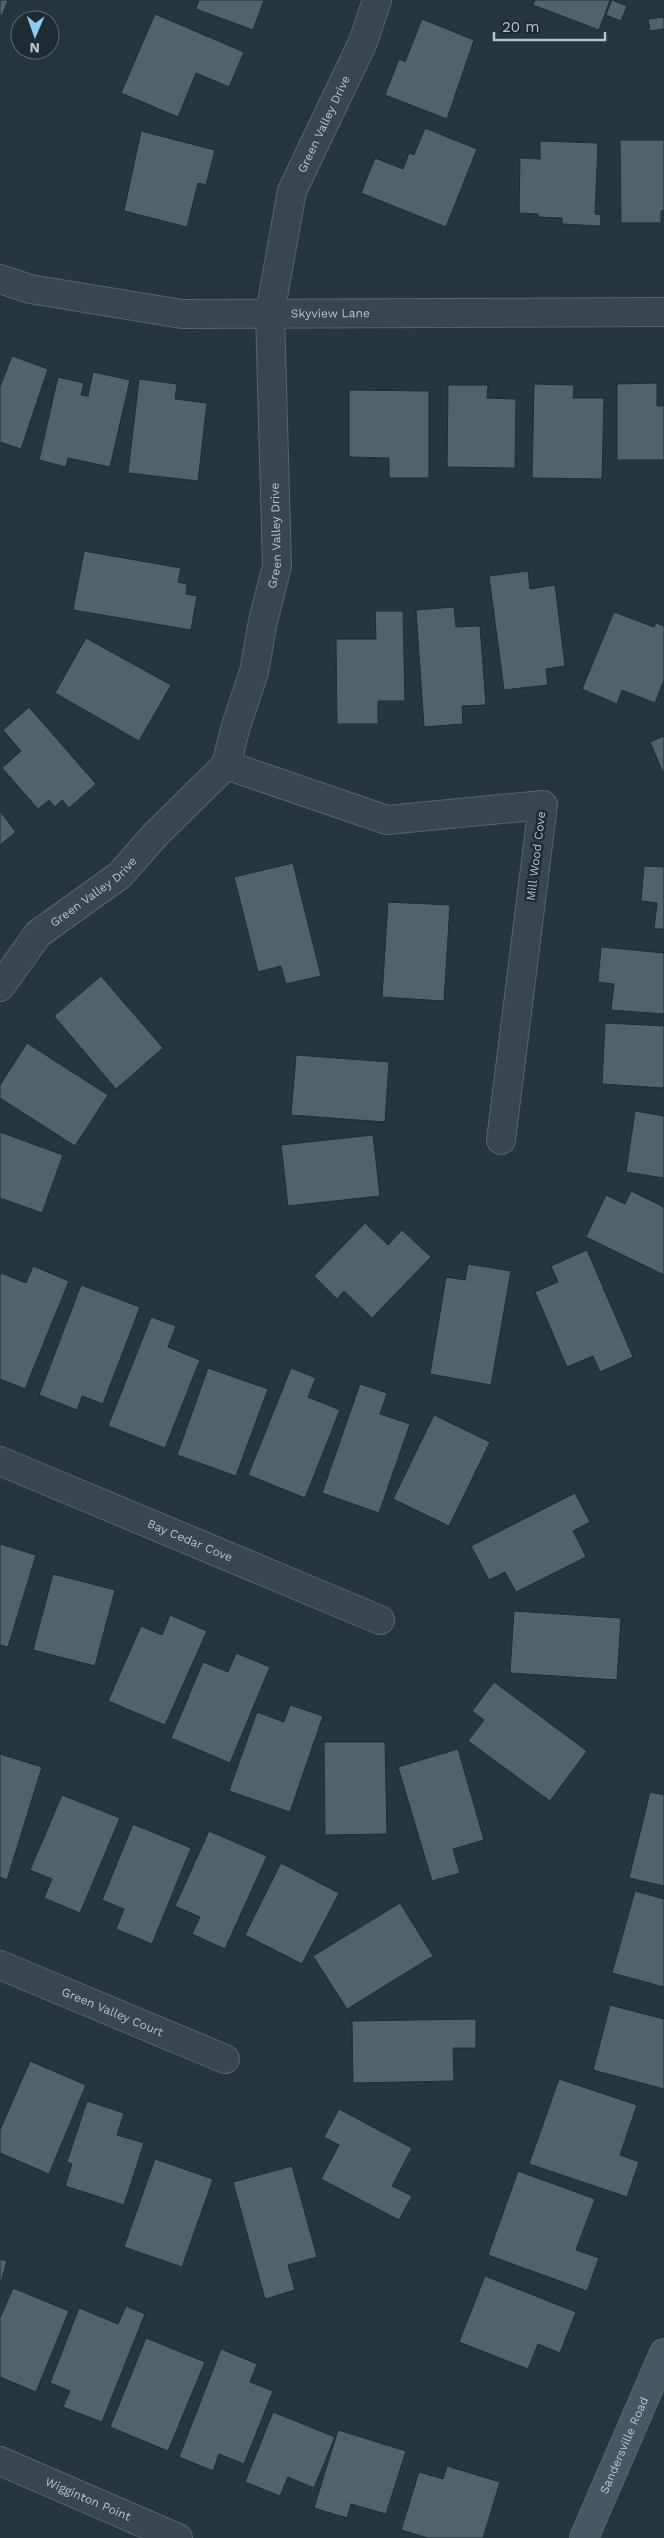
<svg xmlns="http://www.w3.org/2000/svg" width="664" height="2538" viewBox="0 0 664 2538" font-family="'Work Sans',sans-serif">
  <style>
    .building { fill: #51626b; stroke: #212d35 }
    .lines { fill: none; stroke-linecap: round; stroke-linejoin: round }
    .street-casing { stroke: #58646c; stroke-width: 30 }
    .secondary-casing { stroke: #58646c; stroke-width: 30 }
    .street { stroke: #3a464e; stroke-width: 28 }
    .secondary { stroke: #485761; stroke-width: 28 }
    .labels { text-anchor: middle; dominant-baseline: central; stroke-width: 5; stroke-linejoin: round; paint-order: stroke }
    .street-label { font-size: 12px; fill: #b6c1c9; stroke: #1f2b33 }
  </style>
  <rect width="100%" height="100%" fill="#26353e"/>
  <path class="building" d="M 0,0 L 8,0 L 2,16 L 0,15 Z
    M 199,0 L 264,0 L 253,30 L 196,9 Z
    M 535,0 L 610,0 L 599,30 L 533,5 Z
    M 612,0 L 627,6 L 621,21 L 606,15 Z
    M 155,14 L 244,52 L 229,87 L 196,73 L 178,117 L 121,93 Z
    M 664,17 L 664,29 L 650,31 L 648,19 Z
    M 422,19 L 474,40 L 447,119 L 385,95 L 399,59 L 405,62 Z
    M 425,128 L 477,149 L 446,227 L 361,193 L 375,158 L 403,169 L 409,153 L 414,155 Z
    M 141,131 L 215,150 L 206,185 L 198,183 L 187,227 L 124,211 Z
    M 620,140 L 664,140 L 664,210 L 661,211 L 661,223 L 621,223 Z
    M 540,141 L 598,143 L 595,214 L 601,215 L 600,226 L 562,224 L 562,218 L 538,217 L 538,214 L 519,213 L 520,158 L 540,159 Z
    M 12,356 L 48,369 L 21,449 L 0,442 L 0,387 Z
    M 93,372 L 130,380 L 110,467 L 68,458 L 66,467 L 39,460 L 58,377 L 84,383 L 81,395 L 88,396 Z
    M 139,379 L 177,384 L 175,399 L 207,403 L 198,481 L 128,473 Z
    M 657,383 L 657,406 L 664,406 L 664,460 L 617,460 L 617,384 Z
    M 534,384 L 574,385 L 573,398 L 604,398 L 602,479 L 532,478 Z
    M 448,385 L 488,385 L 487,398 L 516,399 L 515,468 L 447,467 Z
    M 349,390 L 429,391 L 429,478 L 389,478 L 389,458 L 349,457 Z
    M 84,551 L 181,568 L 178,582 L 187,584 L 186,594 L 197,596 L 191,630 L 73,610 Z
    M 528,571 L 530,589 L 555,585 L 565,666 L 546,669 L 548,685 L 504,690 L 489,576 Z
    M 454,607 L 456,627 L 480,626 L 486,705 L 462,706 L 463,724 L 424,727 L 416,610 Z
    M 375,611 L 403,611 L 405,701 L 378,701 L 378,724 L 337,724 L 336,639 L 376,639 Z
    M 614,612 L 654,627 L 656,623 L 664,626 L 664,680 L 655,703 L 622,690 L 617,704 L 582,689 Z
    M 86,638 L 171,685 L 139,741 L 55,693 Z
    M 29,707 L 96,784 L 69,808 L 62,800 L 55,807 L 49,800 L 38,809 L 2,768 L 21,751 L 3,730 Z
    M 664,736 L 664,775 L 650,742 Z
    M 0,811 L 16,832 L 0,845 Z
    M 293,863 L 321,976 L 286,984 L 281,966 L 258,972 L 234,877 Z
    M 644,866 L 664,867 L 664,929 L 654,929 L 657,903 L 641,901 Z
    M 388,902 L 450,905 L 444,1001 L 382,997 Z
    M 601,947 L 664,953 L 664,1014 L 611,1010 L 614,984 L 598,982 Z
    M 101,976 L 163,1048 L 116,1089 L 54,1016 Z
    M 605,1023 L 664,1026 L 664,1088 L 602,1084 Z
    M 27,1043 L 108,1095 L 75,1146 L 0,1098 L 0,1085 Z
    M 296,1055 L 389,1062 L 385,1122 L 291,1115 Z
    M 635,1111 L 664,1116 L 664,1178 L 626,1172 Z
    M 0,1132 L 63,1155 L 42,1213 L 0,1198 Z
    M 373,1135 L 380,1196 L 288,1206 L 281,1145 Z
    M 631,1191 L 664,1207 L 664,1275 L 586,1237 L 606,1195 L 625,1204 Z
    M 365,1223 L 388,1245 L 402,1230 L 431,1257 L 372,1318 L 344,1291 L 337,1299 L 314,1276 Z
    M 587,1250 L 633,1357 L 600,1372 L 593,1356 L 567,1367 L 535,1292 L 558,1282 L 551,1266 Z
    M 468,1264 L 511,1271 L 491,1385 L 430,1374 L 446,1277 L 465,1280 Z
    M 33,1266 L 69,1281 L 25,1389 L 0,1379 L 0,1276 L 1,1273 L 26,1283 Z
    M 81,1285 L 140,1307 L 103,1404 L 82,1396 L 77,1410 L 39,1395 Z
    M 151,1317 L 176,1326 L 168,1347 L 200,1360 L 165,1448 L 108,1426 Z
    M 208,1368 L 268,1389 L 236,1476 L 177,1455 Z
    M 291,1368 L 316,1378 L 308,1397 L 340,1410 L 305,1498 L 248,1475 Z
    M 360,1384 L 387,1393 L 380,1414 L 410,1424 L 379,1513 L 322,1493 Z
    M 434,1415 L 490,1442 L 449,1526 L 393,1499 Z
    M 575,1493 L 590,1522 L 573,1531 L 586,1557 L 516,1592 L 505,1572 L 489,1580 L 471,1546 Z
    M 0,1544 L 36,1555 L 8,1647 L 0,1645 Z
    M 53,1574 L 115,1590 L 95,1666 L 33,1650 Z
    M 514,1611 L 621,1618 L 617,1680 L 510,1673 Z
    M 170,1615 L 207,1631 L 165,1725 L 108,1701 L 141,1626 L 162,1635 Z
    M 236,1653 L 270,1667 L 230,1763 L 171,1738 L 203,1662 L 228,1672 Z
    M 494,1682 L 587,1751 L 550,1801 L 468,1741 L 484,1720 L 472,1711 Z
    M 290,1705 L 323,1716 L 290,1812 L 229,1791 L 257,1712 L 284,1722 Z
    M 324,1742 L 385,1742 L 387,1834 L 325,1835 Z
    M 458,1749 L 484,1840 L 453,1849 L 460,1873 L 432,1881 L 398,1767 Z
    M 0,1754 L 42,1767 L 7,1880 L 0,1877 Z
    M 650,1792 L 664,1795 L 664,1886 L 629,1878 Z
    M 62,1795 L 120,1818 L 80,1913 L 44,1898 L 52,1879 L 30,1870 Z
    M 133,1824 L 191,1848 L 152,1944 L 116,1929 L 124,1909 L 102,1900 Z
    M 209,1831 L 267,1856 L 225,1949 L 192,1934 L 200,1917 L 175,1906 Z
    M 281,1863 L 339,1893 L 302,1964 L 245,1935 Z
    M 635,1891 L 664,1899 L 664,1987 L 612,1973 Z
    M 400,1903 L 433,1956 L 347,2009 L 313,1956 Z
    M 610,2005 L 664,2019 L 664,2089 L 593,2070 Z
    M 476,2019 L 476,2048 L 453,2048 L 454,2081 L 353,2083 L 352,2021 Z
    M 30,2061 L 86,2085 L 49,2174 L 0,2153 L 0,2130 Z
    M 559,2079 L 637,2105 L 620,2155 L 639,2162 L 627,2197 L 529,2164 Z
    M 87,2101 L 124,2113 L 117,2135 L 144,2143 L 124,2205 L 65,2186 L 72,2164 L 67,2162 Z
    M 339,2109 L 412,2148 L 392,2186 L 412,2196 L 399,2220 L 321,2179 L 339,2145 L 324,2137 Z
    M 155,2159 L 213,2179 L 182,2267 L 124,2247 Z
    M 292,2166 L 317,2257 L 288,2265 L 295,2290 L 265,2299 L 233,2182 Z
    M 518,2171 L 595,2199 L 576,2250 L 599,2258 L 587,2291 L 488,2255 Z
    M 0,2259 L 7,2261 L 0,2286 Z
    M 485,2276 L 576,2312 L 560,2353 L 538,2344 L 528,2369 L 459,2342 Z
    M 13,2288 L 69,2311 L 36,2392 L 0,2377 L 0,2318 Z
    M 126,2306 L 145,2314 L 102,2422 L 63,2407 L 70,2391 L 50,2383 L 79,2308 L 118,2324 Z
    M 146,2338 L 205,2362 L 168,2451 L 110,2427 Z
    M 221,2349 L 257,2364 L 250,2382 L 273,2391 L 244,2464 L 219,2454 L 213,2471 L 179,2457 Z
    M 273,2412 L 335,2437 L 314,2488 L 288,2477 L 280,2496 L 245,2482 Z
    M 338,2430 L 406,2451 L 386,2514 L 351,2504 L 347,2518 L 314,2508 Z
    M 447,2466 L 500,2482 L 483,2538 L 428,2538 L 401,2530 L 419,2472 L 443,2479 Z"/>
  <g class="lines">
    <g class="street-casing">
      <g id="street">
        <path id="s1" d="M 0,279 L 30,289 L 182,314 L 664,312"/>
        <path d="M 226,765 L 387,820 L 543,805 L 501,1140"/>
        <path id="s2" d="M 0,987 L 38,934 L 120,875 L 156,834 L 226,765 L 236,726 L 254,672 L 263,621 L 277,566 L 270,313 L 292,191 L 363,42 L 377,0"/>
        <path id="s3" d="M 0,1461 L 380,1620"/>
        <path id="s4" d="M 0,1965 L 225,2059"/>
        <path id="s5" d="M 0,2461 L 178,2538"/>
      </g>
    </g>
    <g class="secondary-casing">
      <g id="secondary">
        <path id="s6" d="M 584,2538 L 664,2353"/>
      </g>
    </g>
    <use href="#street" class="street"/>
    <use href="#secondary" class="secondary"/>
  </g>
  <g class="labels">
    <g class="street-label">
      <text stroke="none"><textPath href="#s2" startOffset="976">Green Valley Drive</textPath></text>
      <text stroke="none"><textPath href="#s1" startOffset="334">Skyview Lane</textPath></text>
      <text stroke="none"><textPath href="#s2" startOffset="555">Green Valley Drive</textPath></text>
      <text transform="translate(536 856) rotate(-83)">Mill Wood Cove</text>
      <text stroke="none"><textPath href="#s2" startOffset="135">Green Valley Drive</textPath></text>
      <text stroke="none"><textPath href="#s3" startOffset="206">Bay Cedar Cove</textPath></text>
      <text stroke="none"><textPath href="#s4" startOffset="122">Green Valley Court</textPath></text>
      <text stroke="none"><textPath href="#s6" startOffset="101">Sandersville Road</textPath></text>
      <text stroke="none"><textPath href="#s5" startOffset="96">Wigginton Point</textPath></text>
    </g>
  </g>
  <g transform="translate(35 35) rotate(182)"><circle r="24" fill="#1f2b33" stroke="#5b676f"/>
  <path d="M0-4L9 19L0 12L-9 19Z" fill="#90cbf4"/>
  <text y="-8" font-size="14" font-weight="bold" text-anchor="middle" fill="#b6c1c9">N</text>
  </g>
  <path d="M494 32v8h111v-8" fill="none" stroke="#b6c1c9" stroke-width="2.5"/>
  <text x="502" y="32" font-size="15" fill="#b6c1c9" stroke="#1f2b33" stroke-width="4" paint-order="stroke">20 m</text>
</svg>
